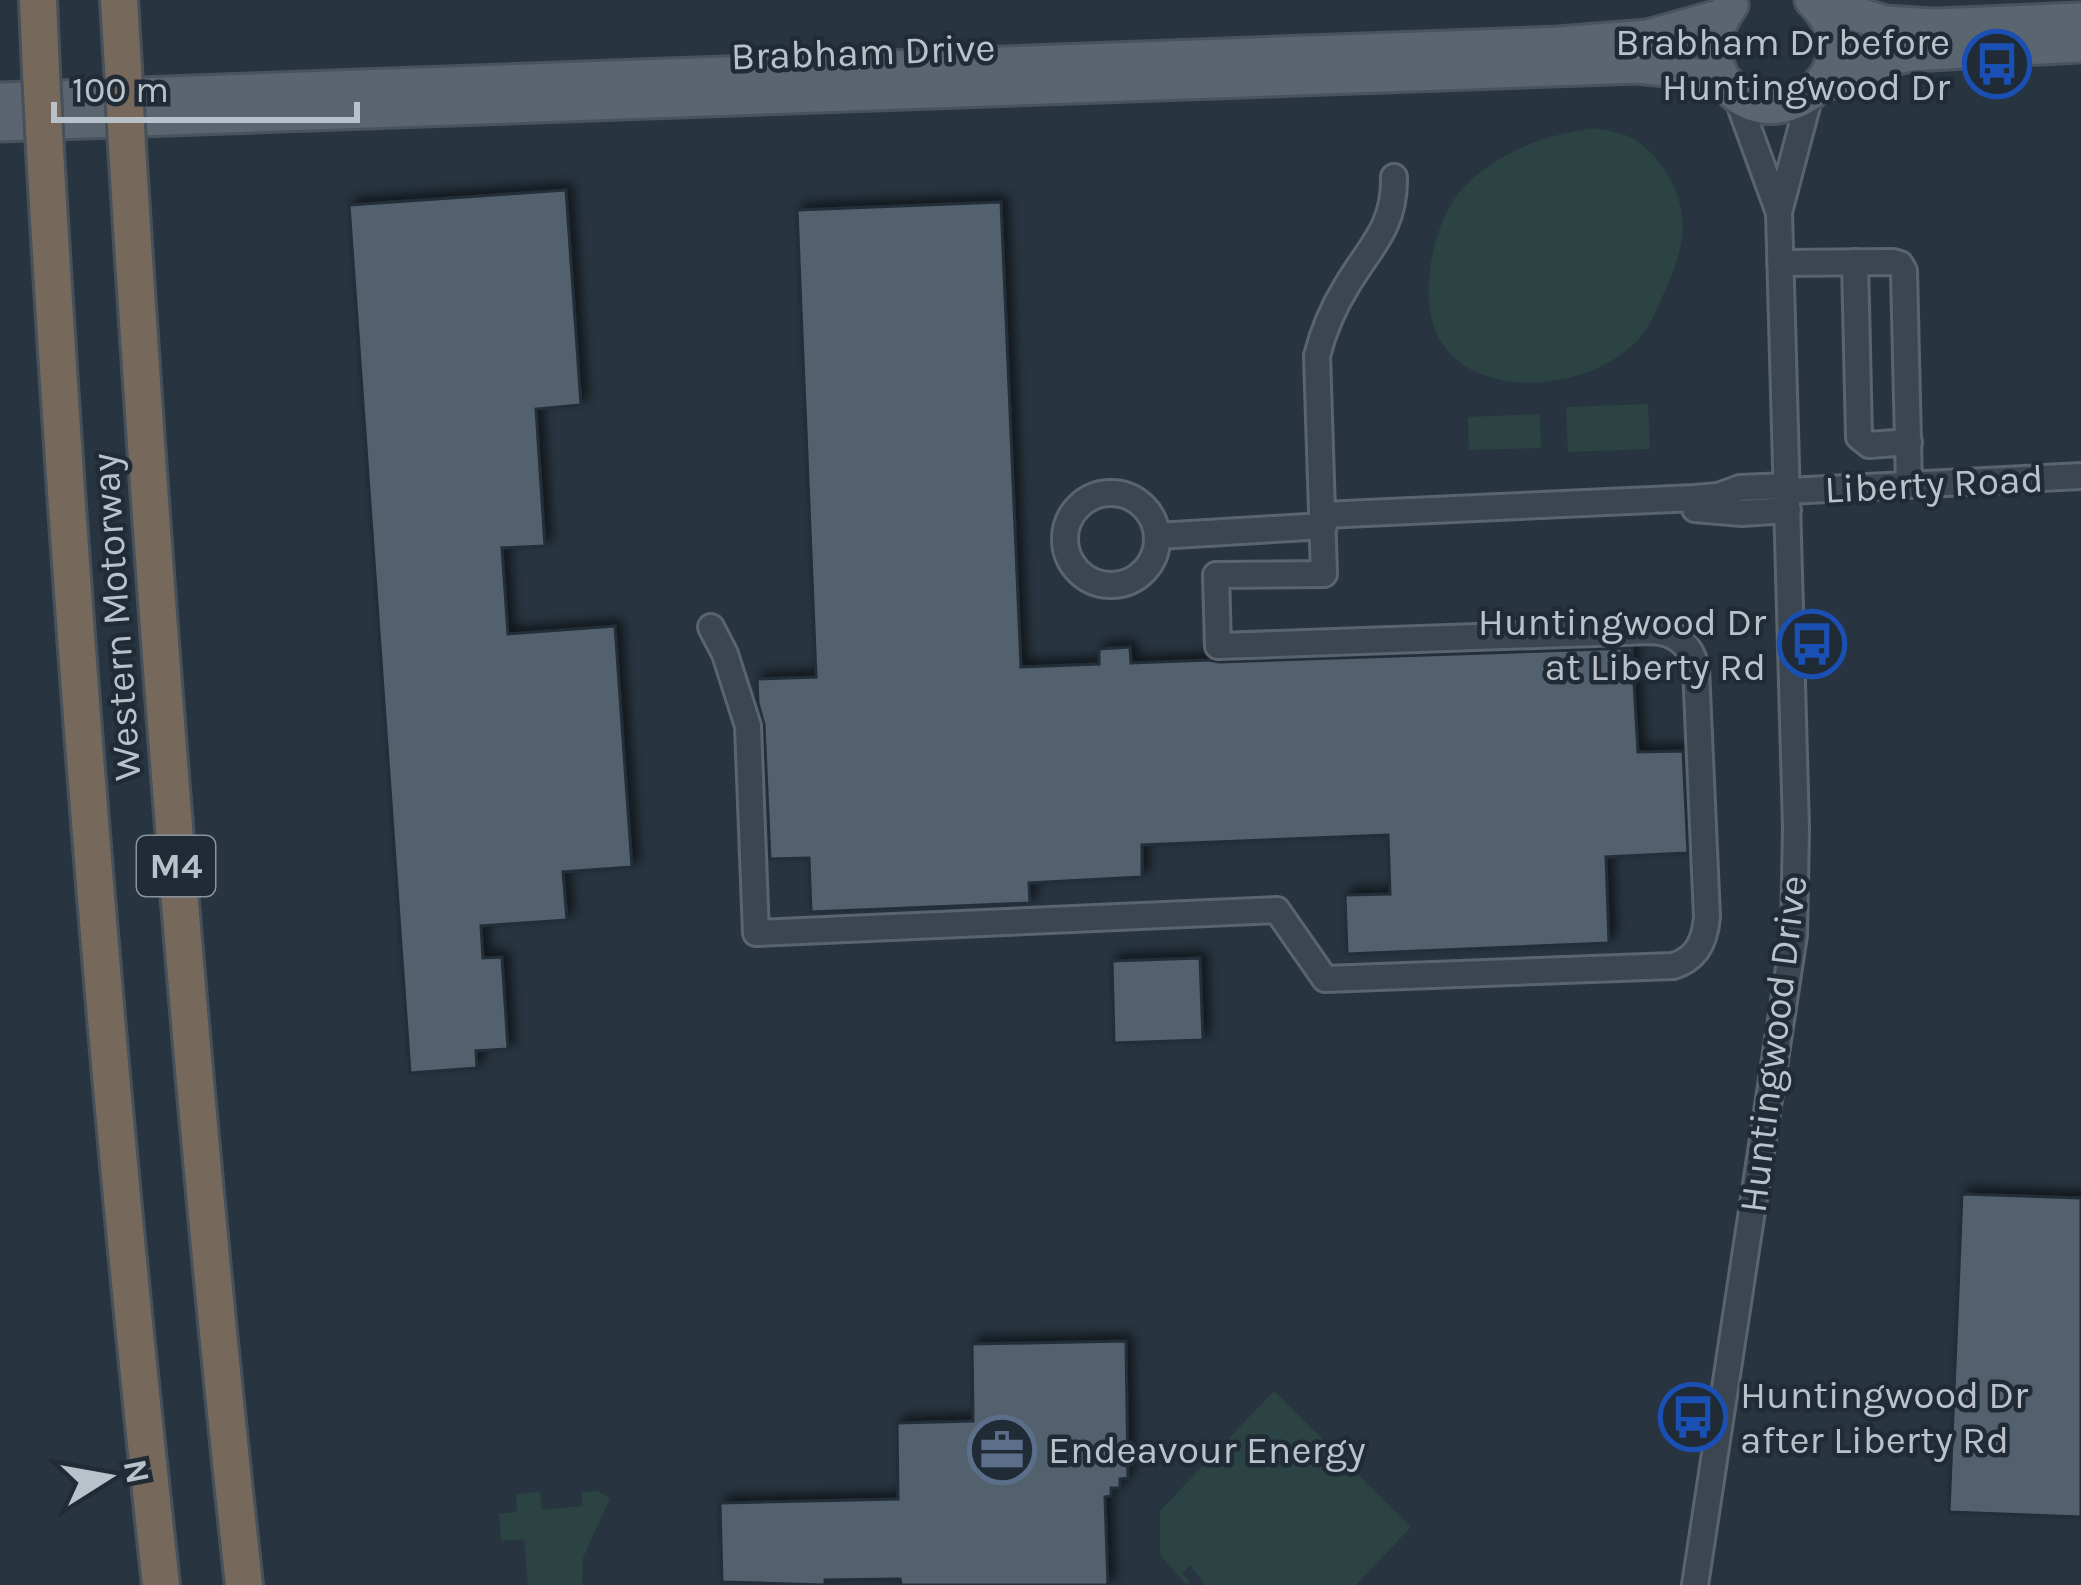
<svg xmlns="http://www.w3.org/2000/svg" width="2081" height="1585" viewBox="0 0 2081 1585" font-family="Karla,sans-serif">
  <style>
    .green { fill: #2b4342 }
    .building { fill: #53606d; stroke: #232d38; stroke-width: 3; filter: url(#shadow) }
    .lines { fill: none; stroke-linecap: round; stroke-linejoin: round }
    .minor-casing { stroke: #5a646e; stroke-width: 30 }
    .major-casing { stroke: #49525d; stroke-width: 39 }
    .highway-casing { stroke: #47515b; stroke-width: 42 }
    .minor { stroke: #3c4650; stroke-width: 24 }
    .major { stroke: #5a6570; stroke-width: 33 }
    .highway { stroke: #76685a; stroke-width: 36 }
    .highway-bridge-casing { stroke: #47515b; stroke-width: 42; stroke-linecap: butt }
    .highway-bridge { stroke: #76685a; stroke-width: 36 }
    .labels { text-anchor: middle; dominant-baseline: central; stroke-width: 9; stroke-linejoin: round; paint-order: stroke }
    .shield { fill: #212b36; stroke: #8b949e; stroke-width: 3 }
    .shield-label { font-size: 36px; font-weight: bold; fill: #b9c1ca }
    .poi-label { font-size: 39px; fill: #b9c1ca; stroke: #212b36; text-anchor: end }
    .street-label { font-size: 39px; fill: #b9c1ca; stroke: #212b36 }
  </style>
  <defs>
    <filter id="shadow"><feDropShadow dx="6" dy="-6" stdDeviation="6" flood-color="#0009"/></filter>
  </defs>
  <rect width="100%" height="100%" fill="#283540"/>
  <path class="green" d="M 1595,128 C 1606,131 1620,132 1630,137 C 1661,154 1683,192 1683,228 C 1682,252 1672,276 1662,297 C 1655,314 1648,331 1634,344 C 1597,378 1538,391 1490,377 C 1469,371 1451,359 1440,340 C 1416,300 1433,219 1464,187 C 1498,151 1548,134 1595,128 Z
    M 1648,404 L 1650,449 L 1568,452 L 1566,407 Z
    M 1540,414 L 1541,448 L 1469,450 L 1468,417 Z
    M 1274,1391 L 1411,1527 L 1356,1585 L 1205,1585 L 1190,1565 L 1182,1574 L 1190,1582 L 1187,1585 L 1160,1555 L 1160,1511 Z
    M 597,1491 L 610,1498 L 583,1558 L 582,1585 L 528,1585 L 524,1539 L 501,1541 L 499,1514 L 517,1512 L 516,1494 L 540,1492 L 542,1510 L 583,1506 L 581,1492 Z"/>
  <path class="building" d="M 566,190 L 581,405 L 536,409 L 545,546 L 502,548 L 508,634 L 615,626 L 632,867 L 563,872 L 567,920 L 481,926 L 483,958 L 502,957 L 508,1049 L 476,1051 L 477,1068 L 410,1073 L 349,205 Z
    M 1001,202 L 1021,667 L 1099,664 L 1099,649 L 1130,647 L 1131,663 L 1209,660 L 1219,662 L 1632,648 L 1638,752 L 1683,751 L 1688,853 L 1606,857 L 1609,943 L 1347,954 L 1345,895 L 1390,894 L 1388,835 L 1142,845 L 1142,877 L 1029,883 L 1030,903 L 811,912 L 809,858 L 770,859 L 764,725 L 758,703 L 757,679 L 816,677 L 797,210 Z
    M 1200,958 L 1203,1040 L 1114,1043 L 1112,961 Z
    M 1962,1194 L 2081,1198 L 2081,1517 L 1949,1512 Z
    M 1126,1341 L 1128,1478 L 1120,1479 L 1120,1488 L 1111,1488 L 1111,1496 L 1105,1497 L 1108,1585 L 901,1585 L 900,1579 L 825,1580 L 825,1585 L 722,1582 L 720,1503 L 898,1499 L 897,1423 L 973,1421 L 972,1344 Z"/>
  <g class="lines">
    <g class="minor-casing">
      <path id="minor" d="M 1735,92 L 1778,210
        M 1855,262 L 1859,437 L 1869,445 L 1909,442
        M 1780,263 L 1893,262 L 1900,264 L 1904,271 L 1909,485
        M 1788,491 L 2081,476
        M1065 539a46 46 0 1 1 92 0a46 46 0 1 1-92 0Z
        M 1695,509 L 1742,513 L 1788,510
        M 1323,515 L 1695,498 L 1718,496 L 1740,488 L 1788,486
        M 1157,536 L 1324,526
        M 711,627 L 725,654 L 748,726 L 756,933 L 1277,910 L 1325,979 L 1673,966 C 1697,959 1705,941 1707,917 L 1696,668 C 1691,644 1675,632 1652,631 L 1218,646 L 1216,575 L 1324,574 L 1317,356 C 1323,332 1333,308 1346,287 C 1370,246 1395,228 1394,177
        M 1695,1585 L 1794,935 L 1796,828 L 1779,212 L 1810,95"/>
    </g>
    <g class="major-casing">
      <path id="major" d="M 1813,1 L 1885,23 L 1934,26 L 2081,20
        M 1731,5 C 1717,23 1710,45 1718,68 C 1752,156 1888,76 1812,0
        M 1819,86 L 1885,60 L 1910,54 L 2081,45
        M 0,100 L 1558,44 L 1648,37 L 1723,16
        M 0,124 L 1638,66 L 1666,69 L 1728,84"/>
    </g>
    <g class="highway-casing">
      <path id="highway" d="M 38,0 L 41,72
        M 119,0 L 123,67
        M 127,145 C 156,626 192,1106 244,1585
        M 45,150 C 72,629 109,1108 161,1585"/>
    </g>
    <use href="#minor" class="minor"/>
    <use href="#major" class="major"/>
    <use href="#highway" class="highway"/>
    <g class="highway-bridge-casing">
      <path id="highway-bridge" d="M 123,67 L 127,145
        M 41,72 L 45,150"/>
    </g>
    <use href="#highway-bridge" class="highway-bridge"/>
  </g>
  <defs>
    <g id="bus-ring" transform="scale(3.45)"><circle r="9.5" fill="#212b36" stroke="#1a4fb4" stroke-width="1.5"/><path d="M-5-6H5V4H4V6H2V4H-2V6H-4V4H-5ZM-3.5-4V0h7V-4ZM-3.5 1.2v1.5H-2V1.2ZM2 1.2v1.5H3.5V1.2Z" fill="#1a4fb4"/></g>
    <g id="office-ring" transform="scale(3.45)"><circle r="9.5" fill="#212b36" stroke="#5c6f8a" stroke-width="1.5"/><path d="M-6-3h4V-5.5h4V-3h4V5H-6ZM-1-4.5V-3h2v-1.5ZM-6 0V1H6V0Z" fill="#5c6f8a"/></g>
  </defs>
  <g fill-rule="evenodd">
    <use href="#bus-ring" x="1997" y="64"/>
    <use href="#bus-ring" x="1812" y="644"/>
    <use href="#bus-ring" x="1693" y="1417"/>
    <use href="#office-ring" x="1002" y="1450"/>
  </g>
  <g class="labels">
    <rect class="shield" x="137" y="836" width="78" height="60" rx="9"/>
    <g class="shield-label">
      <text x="176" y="866">M4</text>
    </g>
    <g class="poi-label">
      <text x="1950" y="42">Brabham Dr before<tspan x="1950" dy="45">Huntingwood Dr</tspan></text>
      <text x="1766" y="622">Huntingwood Dr<tspan x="1766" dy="45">at Liberty Rd</tspan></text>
      <text x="1740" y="1395" text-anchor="start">Huntingwood Dr<tspan x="1740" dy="45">after Liberty Rd</tspan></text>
      <text x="1048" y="1450" text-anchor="start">Endeavour Energy</text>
    </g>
    <g class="street-label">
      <text transform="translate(863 52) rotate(-2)">Brabham Drive</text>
      <text transform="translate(1934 484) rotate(-3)">Liberty Road</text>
      <text transform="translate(116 617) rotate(-94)">Western Motorway</text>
      <text transform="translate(1773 1044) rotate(-83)">Huntingwood Drive</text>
    </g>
  </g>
  <g transform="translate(108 1477) rotate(79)" stroke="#212b36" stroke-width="9" paint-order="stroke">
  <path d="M0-9L21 45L0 30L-21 45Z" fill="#b9c1ca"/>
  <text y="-18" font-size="33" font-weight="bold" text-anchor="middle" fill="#b9c1ca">N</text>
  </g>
  <path d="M54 102v18h303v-18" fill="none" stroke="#b9c1ca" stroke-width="6"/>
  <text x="72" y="102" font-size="36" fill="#b9c1ca" stroke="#212b36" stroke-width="9" paint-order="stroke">100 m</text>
</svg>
